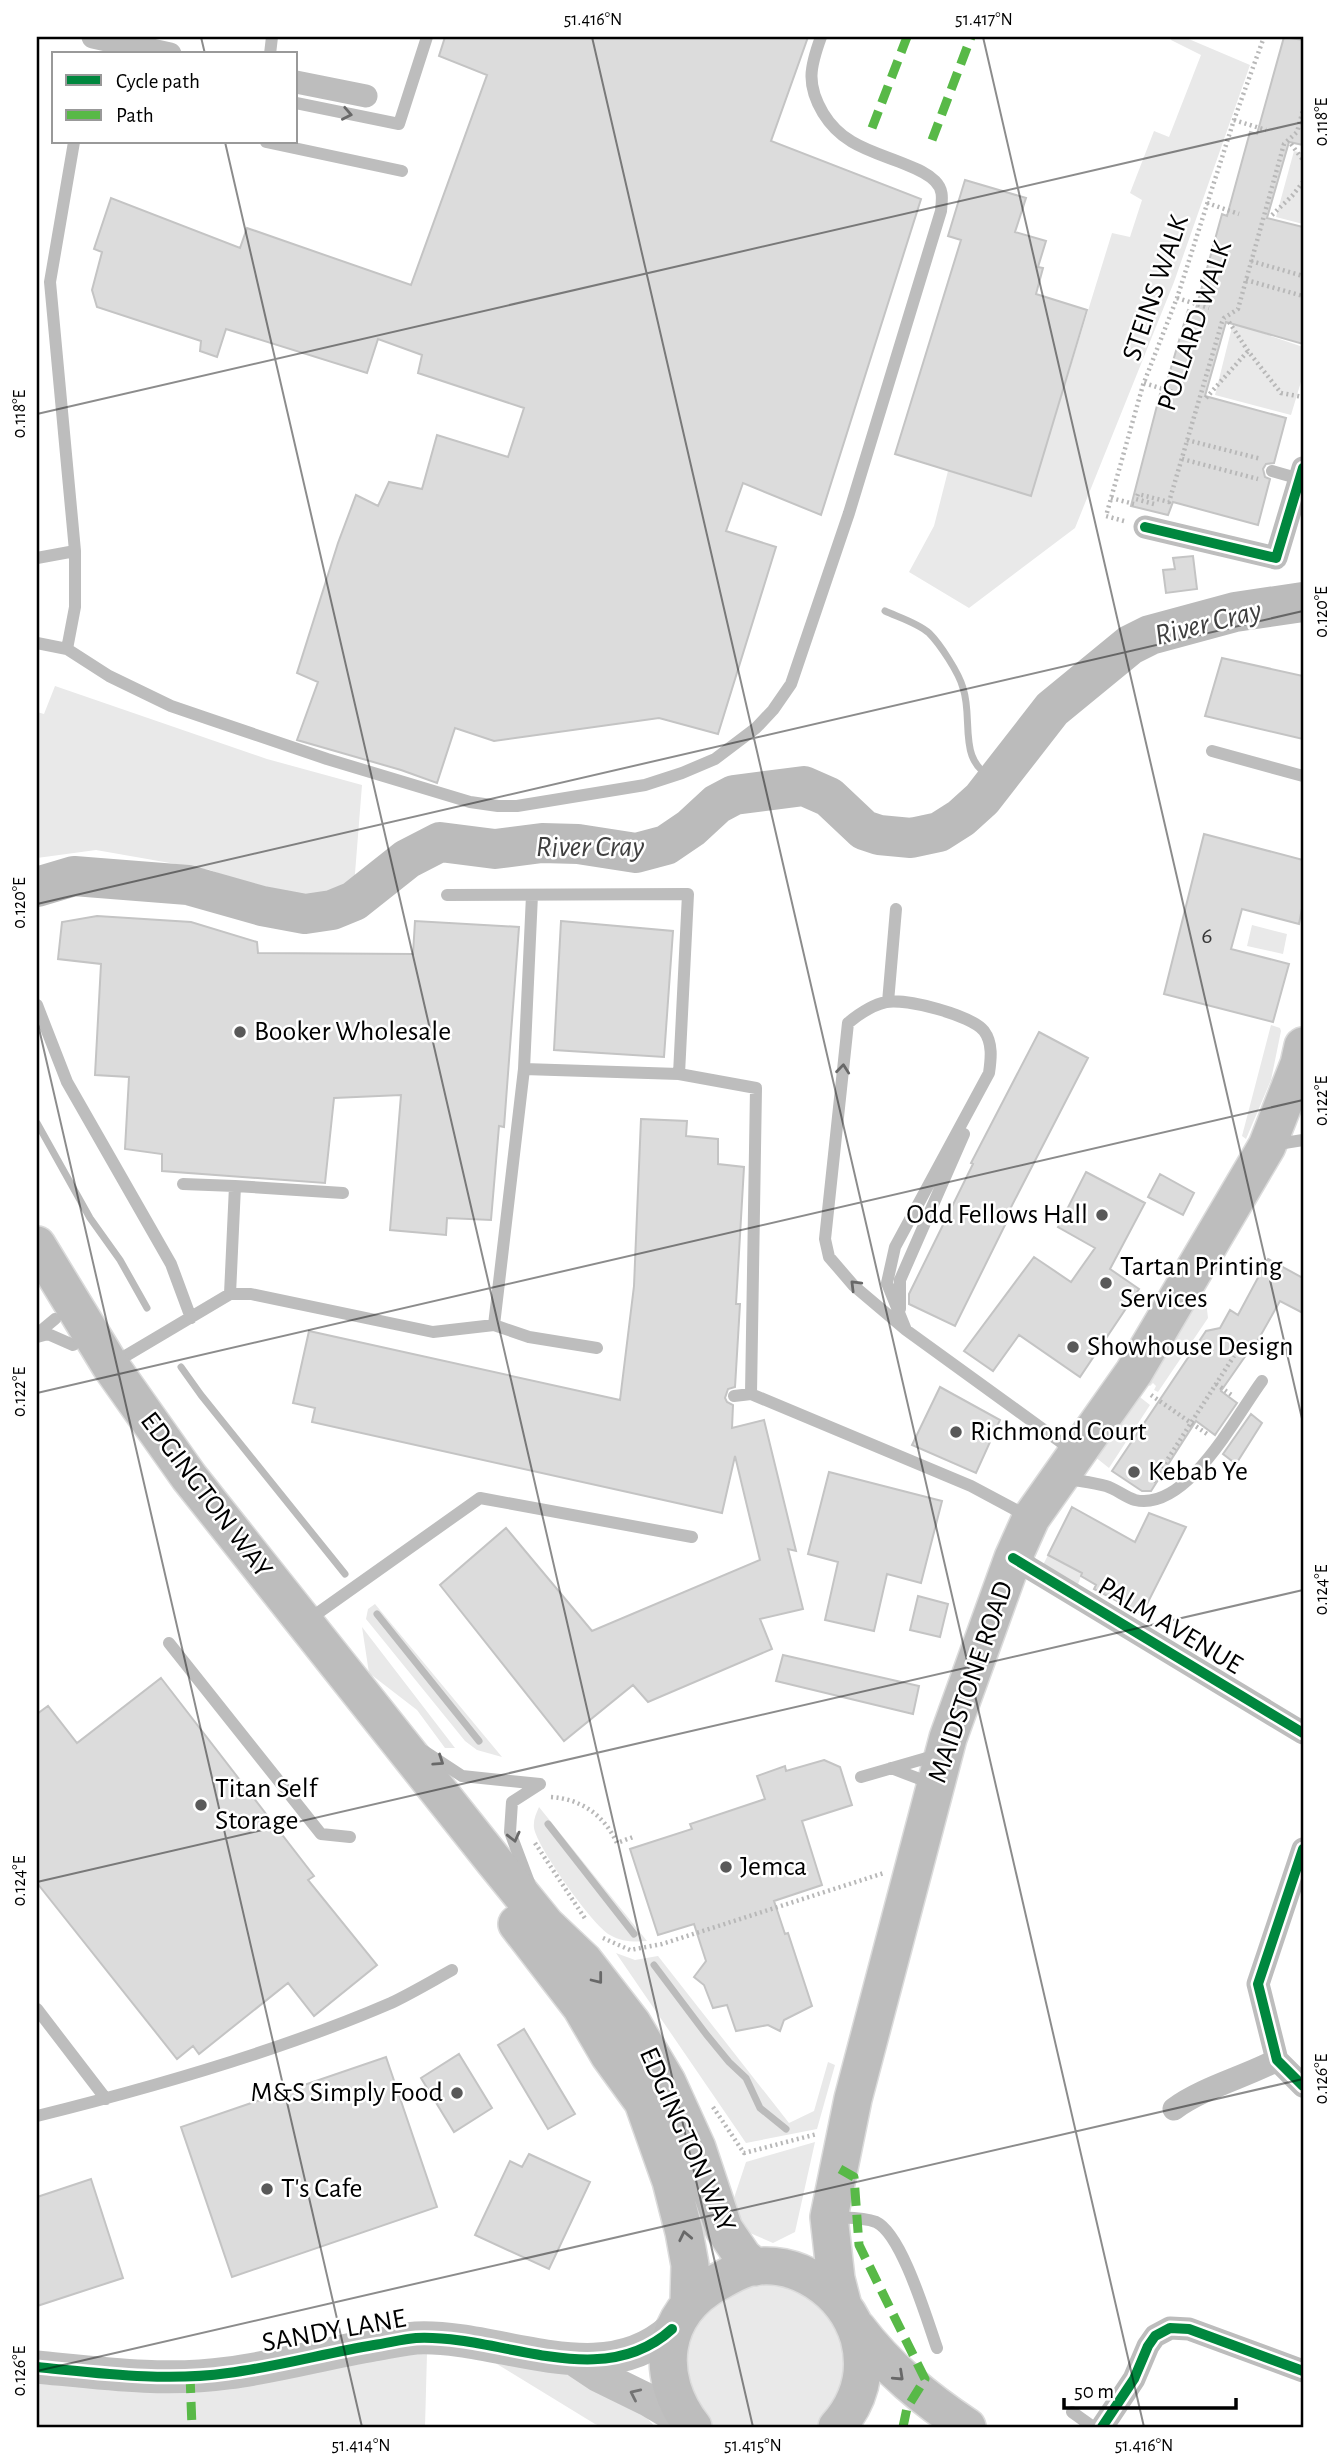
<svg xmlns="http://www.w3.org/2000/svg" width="1340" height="2464" viewBox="0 0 1340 2464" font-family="'Alegreya Sans',sans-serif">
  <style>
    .green { fill: #e9e9e9 }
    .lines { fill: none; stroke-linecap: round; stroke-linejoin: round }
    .stream { stroke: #bbb; stroke-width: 7 }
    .river { stroke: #bbb; stroke-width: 40 }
    .building { fill: #dcdcdc; stroke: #c4c4c4; stroke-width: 2 }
    .primary-casing { stroke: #dbdbdb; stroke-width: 40 }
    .path { stroke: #b8b8b8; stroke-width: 4.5; stroke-dasharray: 2 3.5; stroke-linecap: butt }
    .lane { stroke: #bdbdbd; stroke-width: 12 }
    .street { stroke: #bdbdbd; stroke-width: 23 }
    .secondary { stroke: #c0c0c0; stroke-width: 33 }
    .primary { stroke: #bdbdbd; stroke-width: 37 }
    .quiet { stroke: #58b947; stroke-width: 9; stroke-dasharray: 18 9; stroke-linecap: butt }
    .cycleway-casing { stroke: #fff; stroke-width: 15 }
    .cycleway { stroke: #00873e; stroke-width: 10 }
    .oneway { stroke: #686868 }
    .oneway2 { stroke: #737373 }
    .ticks { fill: none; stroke: #000; stroke-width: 2; stroke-opacity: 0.45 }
    .poi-dot { fill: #595959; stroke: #fff; stroke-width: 2.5 }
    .labels { text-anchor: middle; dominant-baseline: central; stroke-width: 5; stroke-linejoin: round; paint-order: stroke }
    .number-label { font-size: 24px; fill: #373737 }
    .street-label { font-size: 28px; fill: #000; stroke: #fff }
    .poi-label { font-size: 28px; fill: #000; stroke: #fff; text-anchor: start }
    .water-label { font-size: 30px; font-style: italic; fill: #3f3f3f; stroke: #fff }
    .neatline { fill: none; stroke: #000; stroke-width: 2.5 }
    .ticks-label { font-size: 18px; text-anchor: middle; fill: #000 }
  </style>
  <rect width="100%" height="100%" fill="#fff"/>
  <path class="green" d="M 1172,37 L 1184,37 L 1250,65 L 1174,282 L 1075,528 L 969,608 L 909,572 L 934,526 L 948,471 L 1031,495 L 1112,233 L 1130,237 L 1142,200 L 1130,193 L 1154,131 L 1169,137 L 1201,55 L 1171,40 Z
    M 1294,151 L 1303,153 L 1303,224 L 1276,217 Z
    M 1233,323 L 1303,347 L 1303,375 L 1291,415 L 1215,395 Z
    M 55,686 L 267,759 L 362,785 L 354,886 L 320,901 L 284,899 L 210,870 L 96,850 L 37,858 L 37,712 L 44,714 Z
    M 1252,925 L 1287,934 L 1283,954 L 1247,946 Z
    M 1271,1025 L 1280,1028 L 1281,1031 L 1271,1080 L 1246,1139 L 1242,1136 Z
    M 1201,1289 L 1205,1292 L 1208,1318 L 1158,1392 L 1154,1390 L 1156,1386 L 1153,1383 L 1150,1386 L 1146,1383 Z
    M 1136,1394 L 1150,1405 L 1109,1468 L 1094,1456 Z
    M 1048,1555 L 1082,1573 L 1076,1590 L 1041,1569 Z
    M 375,1604 L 502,1757 L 477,1750 L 465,1741 L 366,1619 L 368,1609 Z
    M 362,1627 L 455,1748 L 445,1748 L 417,1710 L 369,1673 Z
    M 539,1807 L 647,1941 C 634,1942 622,1942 610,1935 C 593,1926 537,1847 534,1828 C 533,1820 536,1814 539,1807 Z
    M 616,1953 L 635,1960 L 658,1956 L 789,2123 L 814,2111 L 828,2062 L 835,2065 L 817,2129 L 746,2143 Z
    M 815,2142 L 795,2232 L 773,2243 L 743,2230 L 732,2204 L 746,2162 Z
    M 779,2283 L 808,2295 L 839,2326 L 848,2376 L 825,2421 L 819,2427 L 712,2427 L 695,2406 L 683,2370 L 686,2343 L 702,2312 L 741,2286 Z
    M 427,2353 L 425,2427 L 37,2427 L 37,2370 Z
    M 492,2361 L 559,2371 L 635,2404 L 655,2427 L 603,2427 L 595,2424 Z"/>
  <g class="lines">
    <path class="stream" d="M 885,611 C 898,617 918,623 929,633 C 940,644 959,673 963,688 C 974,721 956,762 995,779
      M 37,1123 L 90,1218 L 120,1260 L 147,1308
      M 181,1367 L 201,1395 L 345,1574
      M 377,1614 L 479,1741
      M 548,1824 L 634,1934
      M 654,1965 L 706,2034 L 729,2062 L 746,2078 L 760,2108 L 786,2129"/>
    <path class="river" d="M 37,887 L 74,876 L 188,885 L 262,906 L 305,914 L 332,910 L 354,901 L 407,859 L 440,842 L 495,849 L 542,843 L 578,844 L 636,853 L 666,845 L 691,828 L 717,804 L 734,795 L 804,786 L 829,797 L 864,830 L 879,835 L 911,838 L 939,832 L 961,818 L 982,799 L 1052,709 L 1130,645 L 1150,635 L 1235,612 L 1303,602"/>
  </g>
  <path class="building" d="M 445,37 L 808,37 L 771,141 L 921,199 L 821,515 L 743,483 L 726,531 L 776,547 L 718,734 L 659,718 L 494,741 L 455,728 L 437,783 L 401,770 L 297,740 L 318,682 L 297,673 L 338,543 L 356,495 L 378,506 L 389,482 L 422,489 L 437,435 L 508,457 L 524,408 L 418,373 L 422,355 L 378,339 L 367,373 L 226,329 L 217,357 L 200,351 L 201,341 L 97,307 L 92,290 L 102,252 L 94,249 L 111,198 L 240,248 L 247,228 L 411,285 L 487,75 L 439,56 Z
    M 1284,37 L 1303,40 L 1303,145 L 1289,142 L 1267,218 L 1303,227 L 1303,344 L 1226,322 L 1205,396 L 1286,418 L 1274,463 L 1266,464 L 1263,469 L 1265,477 L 1270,479 L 1258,525 L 1173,502 L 1168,515 L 1131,506 L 1160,394 L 1163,395 L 1188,310 L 1195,312 L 1222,214 L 1227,216 L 1250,132 L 1257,134 Z
    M 965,180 L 1026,198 L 1015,232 L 1046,241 L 1038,267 L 1043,268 L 1036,294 L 1087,310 L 1031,496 L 895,454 L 961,240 L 948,236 Z
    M 1193,556 L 1197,589 L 1166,593 L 1163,570 L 1175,569 L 1173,558 Z
    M 1222,658 L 1303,676 L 1303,739 L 1205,716 Z
    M 1204,834 L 1303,860 L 1303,903 L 1299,924 L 1242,909 L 1231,949 L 1289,964 L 1273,1022 L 1164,994 Z
    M 97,916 L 191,922 L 257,942 L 258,953 L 413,954 L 415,921 L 519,927 L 504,1127 L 499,1126 L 491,1220 L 447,1218 L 446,1235 L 390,1230 L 401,1095 L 334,1098 L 325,1183 L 162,1171 L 162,1154 L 125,1149 L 129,1077 L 95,1075 L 101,964 L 58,959 L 62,922 Z
    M 561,921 L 673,931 L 664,1057 L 554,1050 Z
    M 1039,1032 L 1088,1058 L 1007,1215 L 1009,1217 L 955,1326 L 909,1304 L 909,1294 L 973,1164 L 971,1163 Z
    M 641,1119 L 687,1121 L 686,1136 L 718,1139 L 718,1164 L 744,1167 L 736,1304 L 740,1304 L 735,1387 L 728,1389 L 725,1398 L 727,1402 L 733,1405 L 732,1428 L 764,1420 L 796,1551 L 788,1549 L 803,1609 L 760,1619 L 772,1649 L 648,1702 L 633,1685 L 564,1741 L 440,1585 L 506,1528 L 592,1631 L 760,1560 L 735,1456 L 722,1513 L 312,1422 L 315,1408 L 293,1403 L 309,1331 L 620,1400 L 634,1286 Z
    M 1086,1172 L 1145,1203 L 1110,1269 L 1139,1289 L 1080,1377 L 1019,1335 L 993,1371 L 964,1351 L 1034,1257 L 1071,1282 L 1095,1248 L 1058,1227 Z
    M 1160,1174 L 1194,1193 L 1183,1215 L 1148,1197 Z
    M 1268,1259 L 1303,1278 L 1303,1313 L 1280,1301 L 1253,1349 L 1251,1348 L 1221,1391 L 1237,1403 L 1217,1432 L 1215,1435 L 1196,1421 L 1151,1491 L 1142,1491 L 1112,1471 L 1206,1331 L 1220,1328 L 1230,1310 L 1238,1315 Z
    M 940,1387 L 1000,1420 L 976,1473 L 912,1445 Z
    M 1251,1414 L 1262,1423 L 1236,1464 L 1223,1454 Z
    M 829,1472 L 942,1501 L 921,1583 L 887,1574 L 874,1631 L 825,1620 L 838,1562 L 808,1554 Z
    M 1072,1507 L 1135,1542 L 1149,1513 L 1186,1527 L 1142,1614 L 1094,1589 L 1096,1585 L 1081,1576 L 1082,1573 L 1048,1555 Z
    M 918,1596 L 948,1604 L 940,1637 L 910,1630 Z
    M 783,1655 L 919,1686 L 913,1714 L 776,1681 Z
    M 161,1678 L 314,1876 L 308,1880 L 377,1965 L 314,2016 L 288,1983 L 199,2054 L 193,2046 L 177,2059 L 37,1883 L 37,1714 L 48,1706 L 77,1743 Z
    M 824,1760 L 840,1767 L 852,1805 L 802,1821 L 822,1885 L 774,1901 L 785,1934 L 788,1933 L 812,2006 L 784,2020 L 780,2031 L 768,2025 L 736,2031 L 727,2005 L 713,2008 L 704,1985 L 694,1977 L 706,1961 L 694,1924 L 658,1935 L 630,1849 L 692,1829 L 690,1824 L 765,1799 L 757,1776 L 785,1766 L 786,1771 Z
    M 524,2029 L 575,2114 L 548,2129 L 498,2045 Z
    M 459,2054 L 492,2108 L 454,2132 L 421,2078 Z
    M 386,2057 L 437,2207 L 232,2277 L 181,2127 Z
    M 529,2154 L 590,2182 L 549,2269 L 475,2235 L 510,2161 L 522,2167 Z
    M 91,2179 L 123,2278 L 37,2306 L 37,2197 Z"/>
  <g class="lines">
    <g class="primary-casing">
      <path id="primary" d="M 37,1245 L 110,1365 L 189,1477 L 494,1861 L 546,1925 L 584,1961 L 632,2023 L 667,2082 L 697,2148 L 724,2229 L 743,2257 L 755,2267
        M 517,1924 L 581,2007 L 609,2055 L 643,2102 L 671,2181 L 684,2232 L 690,2265 L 689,2303
        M 843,2306 L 836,2279 L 829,2217 L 853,2099 L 948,1738 L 1013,1558 L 1031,1518 L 1134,1372 L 1267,1146 L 1299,1064 L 1303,1046
        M 857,2328 C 888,2369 925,2399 967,2427
        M 693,2427 C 654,2377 660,2314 718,2282 C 727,2277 737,2271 747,2268 C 796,2257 845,2291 859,2338 C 868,2371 859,2402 837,2427"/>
    </g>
    <path class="path" d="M 1234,120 L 1266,130
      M 1291,144 L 1303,160
      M 1207,203 L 1239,214
      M 1272,215 L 1292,196 L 1303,182
      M 1251,261 L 1303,276
      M 1246,280 L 1303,296
      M 1177,298 L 1209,308
      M 1229,322 L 1248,351 L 1281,393 L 1303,397
      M 1144,383 L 1179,394
      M 1206,398 L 1248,351
      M 1187,440 L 1261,459
      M 1182,459 L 1258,479
      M 1111,498 L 1134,504
      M 1154,504 L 1136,499 L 1138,494 L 1169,502 L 1222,322 L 1224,318 L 1238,309 L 1284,144 L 1297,132 L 1303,110
      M 1124,521 L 1106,516 L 1143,385 L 1177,298 L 1234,120 L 1264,37
      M 1216,1384 L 1233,1396
      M 1151,1395 L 1207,1434
      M 1153,1482 L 1234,1356
      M 551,1797 C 581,1799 604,1815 617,1843 L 633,1837
      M 535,1843 L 586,1920
      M 603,1938 L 630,1950 L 662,1944 L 884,1873
      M 713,2107 L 744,2153 L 817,2134"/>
    <path class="lane" d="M 270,54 L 272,37
      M 296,103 L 399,124 L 427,37
      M 266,142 L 402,171
      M 1272,471 L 1300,479
      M 37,558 L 75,551
      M 37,643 L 67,649 L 109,676 L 171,706 L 212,720 L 327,759 L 470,802 L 498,806 L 517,806 L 645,785 L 682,773 L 715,759 L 756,728 L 773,710 L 791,684 L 849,513 L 941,211 C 942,199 944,190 935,181 C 927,173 917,169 907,165 C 873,151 843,146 823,113 C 806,84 810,67 821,37
      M 67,649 L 75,607 L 75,551 L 50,282 L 74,142
      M 1212,751 L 1303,776
      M 447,895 L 688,894 L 679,1074 L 524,1069 L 494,1325
      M 888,1002 L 896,909
      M 37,1005 L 67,1082 L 171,1264 L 191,1318
      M 524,1069 L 532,895
      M 679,1074 L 756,1088 L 751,1394 L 734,1396
      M 1272,1145 L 1303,1140
      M 183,1184 L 235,1186
      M 230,1294 L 235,1186 L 343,1193
      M 900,1309 L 900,1280 L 964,1134
      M 906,1330 L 887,1283 L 895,1247 L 989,1073 C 991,1059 993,1043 984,1031 C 971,1015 906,998 886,1002 C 872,1005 859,1014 848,1023 L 825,1239 L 829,1257 L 854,1286 L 906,1330 L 1073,1451
      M 37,1334 L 55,1319
      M 37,1337 L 48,1334 L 73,1345
      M 112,1364 L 230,1294 L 251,1294 L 433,1332 L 494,1325 L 529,1337 L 597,1348
      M 751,1394 L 971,1486 L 1029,1517
      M 1063,1478 C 1077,1481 1092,1482 1106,1486 C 1116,1489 1125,1497 1135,1500 C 1187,1512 1236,1416 1262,1381
      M 308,1620 L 480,1498 L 692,1537
      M 169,1643 L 321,1834 L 350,1837
      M 424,1751 L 462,1776 L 540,1784
      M 891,1768 L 933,1784
      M 861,1777 L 937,1755
      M 530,1885 L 510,1832 L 512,1802 L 540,1784
      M 37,2009 L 106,2099
      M 37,2116 C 154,2087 280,2051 391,2003 C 412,1993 432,1981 452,1970
      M 833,2217 C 847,2218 862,2217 876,2222 C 902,2234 927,2320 937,2348
      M 1072,2412 L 1093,2427"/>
    <path class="street" d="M 93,37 L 170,54
      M 296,82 L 366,96
      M 1145,527 L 1276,558 L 1303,468
      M 1013,1558 L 1303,1733
      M 1303,1849 L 1258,1984 L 1277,2060 L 1303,2086
      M 1174,2109 C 1202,2088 1245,2077 1277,2060
      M 1102,2427 L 1134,2379 L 1148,2346 L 1155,2336 L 1170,2328 L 1189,2329 L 1303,2371"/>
    <path class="secondary" d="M 578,2362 L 599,2376 L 650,2401 L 692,2426
      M 37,2367 C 99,2373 165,2382 228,2373 C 277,2367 326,2353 374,2345 C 388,2343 403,2339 416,2338 C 501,2334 601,2394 672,2329"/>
    <use href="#primary" class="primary"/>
    <path class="quiet" d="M 872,128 L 907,37
      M 932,140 L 971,37
      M 840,2169 L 854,2177 L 859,2245 L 925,2379 L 907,2408 L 903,2427
      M 190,2375 L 192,2427"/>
    <g class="cycleway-casing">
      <path id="cycleway" d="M 1145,527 L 1276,558 L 1303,468
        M 1013,1558 L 1303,1733
        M 1303,1849 L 1258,1984 L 1277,2060 L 1303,2086
        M 37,2367 C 99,2373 165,2382 228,2373 C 277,2367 326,2353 374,2345 C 388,2343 403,2339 416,2338 C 501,2334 601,2394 672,2329
        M 1102,2427 L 1134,2379 L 1148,2346 L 1155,2336 L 1170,2328 L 1189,2329 L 1303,2371"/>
    </g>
    <use href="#cycleway" class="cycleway"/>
  </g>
  <defs><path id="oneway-chevron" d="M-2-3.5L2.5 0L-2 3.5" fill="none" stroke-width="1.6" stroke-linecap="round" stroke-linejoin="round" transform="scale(1.75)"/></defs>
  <g class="oneway">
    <use href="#oneway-chevron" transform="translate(347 114) rotate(11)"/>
    <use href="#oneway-chevron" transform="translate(843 1069) rotate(-84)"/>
    <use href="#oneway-chevron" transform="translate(855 1285) rotate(-135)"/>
    <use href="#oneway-chevron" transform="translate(439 1761) rotate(34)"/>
    <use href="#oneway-chevron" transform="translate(514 1837) rotate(76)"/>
    <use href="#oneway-chevron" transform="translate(598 1979) rotate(52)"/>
    <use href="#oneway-chevron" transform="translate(685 2236) rotate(-102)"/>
    <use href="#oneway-chevron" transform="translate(899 2376) rotate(43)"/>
  </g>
  <use class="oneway2" href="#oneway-chevron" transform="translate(635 2394) rotate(-155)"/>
  <path class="ticks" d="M 201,37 L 205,54M 592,37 L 1144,2427M 983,37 L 1303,1423M 225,142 L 753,2427M 37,414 L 1303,122M 37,904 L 1303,611M 37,1020 L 362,2427M 37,1393 L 1303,1100M 37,1882 L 1303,1590M 37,2371 L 1303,2079"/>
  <g class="poi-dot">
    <circle cx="240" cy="1032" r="7"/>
    <circle cx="1102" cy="1215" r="7"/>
    <circle cx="1106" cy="1283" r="7"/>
    <circle cx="1073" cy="1347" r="7"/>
    <circle cx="956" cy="1432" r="7"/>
    <circle cx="1134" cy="1472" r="7"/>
    <circle cx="201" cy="1805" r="7"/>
    <circle cx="726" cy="1867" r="7"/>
    <circle cx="457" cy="2093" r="7"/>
    <circle cx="267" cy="2189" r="7"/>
  </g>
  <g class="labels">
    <g class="number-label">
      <text x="1207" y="936">6</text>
    </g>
    <g class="street-label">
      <text transform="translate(1156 288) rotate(-71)">STEINS WALK</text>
      <text transform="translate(1195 326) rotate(-71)">POLLARD WALK</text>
      <text transform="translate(206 1495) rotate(53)">EDGINGTON WAY</text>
      <text transform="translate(1170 1626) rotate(31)">PALM AVENUE</text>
      <text transform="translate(971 1682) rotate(-71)">MAIDSTONE ROAD</text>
      <text transform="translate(687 2140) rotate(66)">EDGINGTON WAY</text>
      <text transform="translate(334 2331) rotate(-10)">SANDY LANE</text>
    </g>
    <g class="poi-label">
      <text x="254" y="1032">Booker Wholesale</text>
      <text x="1088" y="1215" text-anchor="end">Odd Fellows Hall</text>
      <text x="1120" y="1267">Tartan Printing<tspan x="1120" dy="32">Services</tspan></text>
      <text x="1087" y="1347">Showhouse Design</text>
      <text x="970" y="1432">Richmond Court</text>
      <text x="1148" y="1472">Kebab Ye</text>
      <text x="215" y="1789">Titan Self<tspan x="215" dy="32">Storage</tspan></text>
      <text x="740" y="1867">Jemca</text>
      <text x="443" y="2093" text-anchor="end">M&amp;S Simply Food</text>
      <text x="281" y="2189">T's Cafe</text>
    </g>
    <g class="water-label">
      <text transform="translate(1208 623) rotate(-14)">River Cray</text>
      <text x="590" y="847">River Cray</text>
    </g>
  </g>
  <rect width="1340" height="2464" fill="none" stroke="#ffffff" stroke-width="77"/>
  <rect x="52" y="52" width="245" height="91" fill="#ffffff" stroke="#999999" stroke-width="2"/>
  <rect x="66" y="75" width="35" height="10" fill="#00873e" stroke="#999999" stroke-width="2"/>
  <text x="116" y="88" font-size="21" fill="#000000">Cycle path</text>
  <rect x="66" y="110" width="35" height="10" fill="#58b947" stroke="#999999" stroke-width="2"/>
  <text x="116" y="122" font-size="21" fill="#000000">Path</text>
  <path d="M1064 2398v10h172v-10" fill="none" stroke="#000000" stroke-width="3.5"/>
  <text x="1074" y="2398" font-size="21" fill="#000000" stroke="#ffffff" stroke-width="5" paint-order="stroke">50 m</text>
  <rect x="38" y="38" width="1264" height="2388" class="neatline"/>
  <g class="ticks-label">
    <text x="593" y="25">51.416°N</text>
    <text x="984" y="25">51.417°N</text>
    <text transform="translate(1321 122) rotate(-90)" y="6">0.118°E</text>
    <text transform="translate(19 414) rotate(-90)" y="6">0.118°E</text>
    <text transform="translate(1321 612) rotate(-90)" y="6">0.120°E</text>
    <text transform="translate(19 903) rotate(-90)" y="6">0.120°E</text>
    <text transform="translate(1321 1101) rotate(-90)" y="6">0.122°E</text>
    <text transform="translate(19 1392) rotate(-90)" y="6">0.122°E</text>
    <text transform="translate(1321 1590) rotate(-90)" y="6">0.124°E</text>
    <text transform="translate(19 1881) rotate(-90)" y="6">0.124°E</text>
    <text transform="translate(1321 2079) rotate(-90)" y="6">0.126°E</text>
    <text transform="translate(19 2371) rotate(-90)" y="6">0.126°E</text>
    <text x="361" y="2451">51.414°N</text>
    <text x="753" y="2451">51.415°N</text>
    <text x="1144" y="2451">51.416°N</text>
  </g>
</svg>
